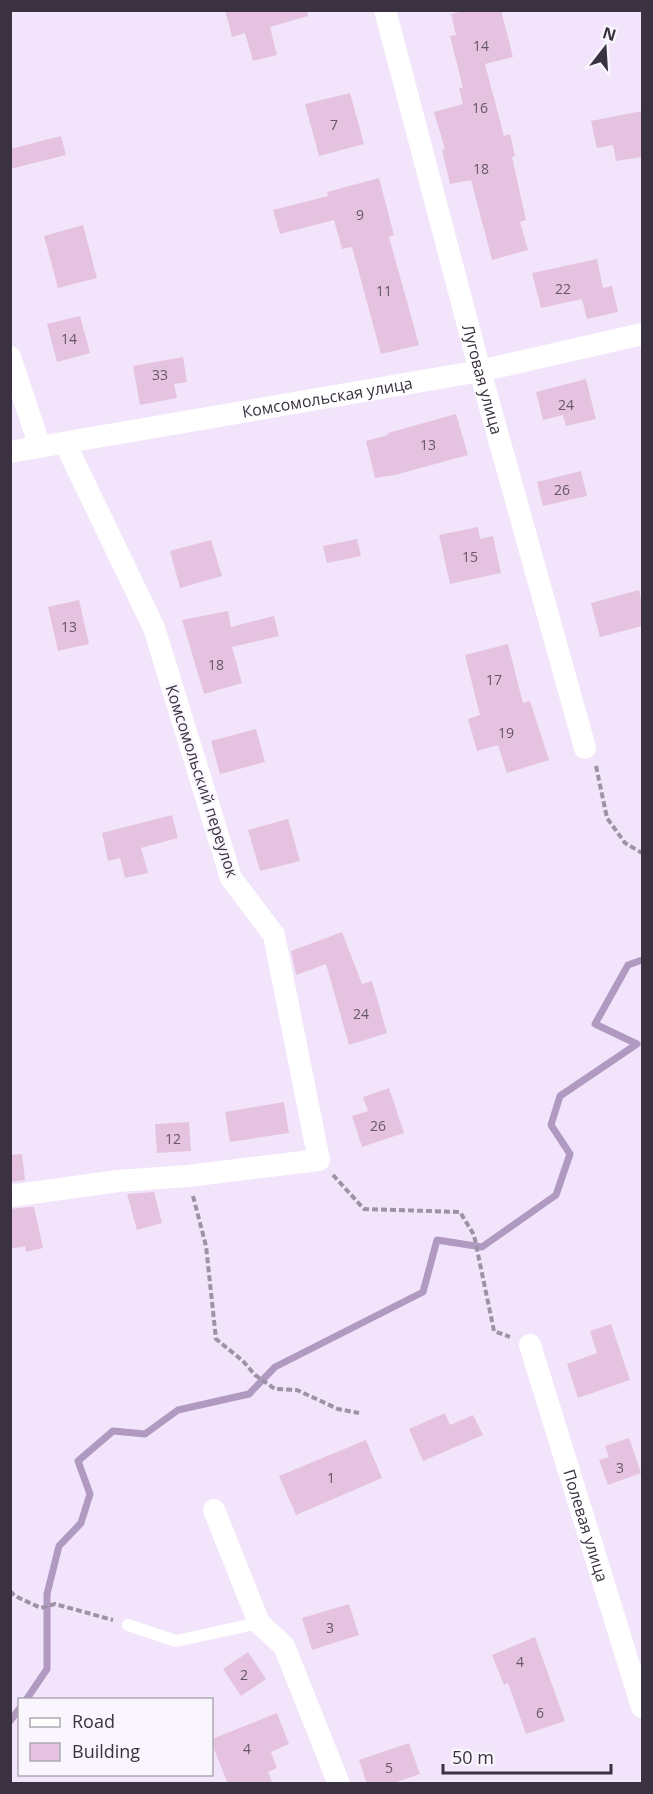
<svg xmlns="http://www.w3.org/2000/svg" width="653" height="1794" viewBox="0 0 653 1794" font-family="'Open Sans',sans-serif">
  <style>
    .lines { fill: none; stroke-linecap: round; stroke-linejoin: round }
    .stream { stroke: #b19ac2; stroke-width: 7 }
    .building { fill: #e5c3e0 }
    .path { stroke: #9e93a6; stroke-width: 4; stroke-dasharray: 6 3; stroke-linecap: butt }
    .lane { stroke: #fff; stroke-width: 12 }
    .street { stroke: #fff; stroke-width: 22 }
    .labels { text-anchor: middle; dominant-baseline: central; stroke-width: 4.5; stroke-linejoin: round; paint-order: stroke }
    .number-label { font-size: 14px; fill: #665669 }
    .street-label { font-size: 16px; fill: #3b3241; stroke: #faf6fd }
  </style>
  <rect width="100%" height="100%" fill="#f2e5fb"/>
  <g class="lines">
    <path class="stream" d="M 26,1700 L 47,1669 L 47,1594 L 59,1546 L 81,1523 L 90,1494 L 78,1461 L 113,1431 L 145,1434 L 178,1410 L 249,1394 L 275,1367 L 423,1292 L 437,1240 L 482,1247 L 556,1195 L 570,1154 L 551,1125 L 560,1096 L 637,1044 L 595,1024 L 628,965 L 642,960
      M 10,1721 L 20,1708"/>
  </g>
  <path class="building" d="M 225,10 L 307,10 L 308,16 L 270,27 L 277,55 L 253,61 L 245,33 L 232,37 Z
    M 467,10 L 501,10 L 513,57 L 485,64 L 504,136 L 510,134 L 515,156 L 512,157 L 526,220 L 520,222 L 528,250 L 492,260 L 471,180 L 450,184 L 442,150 L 445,149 L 434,112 L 463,104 L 459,88 L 463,88 L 450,36 L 456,35 L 451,14 Z
    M 350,93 L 364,144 L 319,156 L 305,104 Z
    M 642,111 L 642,157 L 616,161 L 613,145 L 597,148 L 591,121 Z
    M 61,136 L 66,155 L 10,169 L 10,149 Z
    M 379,178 L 394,235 L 389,237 L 419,345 L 381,354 L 352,247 L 342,249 L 334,220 L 280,234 L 273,210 L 328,196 L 327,192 Z
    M 83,225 L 97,278 L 58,288 L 44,236 Z
    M 597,259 L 603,288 L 612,286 L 618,312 L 587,319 L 582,299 L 541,308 L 532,273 Z
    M 80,316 L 90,353 L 57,362 L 47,324 Z
    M 183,357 L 187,382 L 174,384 L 177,398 L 140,405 L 133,366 Z
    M 586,379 L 596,419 L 566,426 L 563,415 L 543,420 L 536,392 Z
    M 456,414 L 468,455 L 395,475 L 375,478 L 366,441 L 388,435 L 388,433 Z
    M 581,471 L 587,496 L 543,506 L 537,482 Z
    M 478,527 L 480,539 L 493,536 L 501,573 L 450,584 L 439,535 Z
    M 357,539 L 361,556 L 327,563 L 323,546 Z
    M 211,540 L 222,576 L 180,588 L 170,551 Z
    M 639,590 L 642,604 L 642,626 L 600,637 L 591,603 Z
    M 79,600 L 89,644 L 58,651 L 48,607 Z
    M 228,611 L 231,627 L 274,616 L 279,636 L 232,647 L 242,683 L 204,694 L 182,620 Z
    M 508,644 L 523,703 L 530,701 L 549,760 L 507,773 L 498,745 L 477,751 L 468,719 L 480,715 L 465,655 Z
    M 256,729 L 265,762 L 220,774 L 211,741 Z
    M 172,815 L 178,838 L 141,848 L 148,873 L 125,878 L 120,858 L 108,861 L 102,833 Z
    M 288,819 L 300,861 L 260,871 L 248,830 Z
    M 342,932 L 362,984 L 372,981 L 387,1033 L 349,1045 L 326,964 L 296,975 L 291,951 Z
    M 389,1088 L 404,1133 L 362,1147 L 352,1116 L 368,1111 L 363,1097 Z
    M 284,1102 L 289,1133 L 230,1142 L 225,1112 Z
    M 189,1122 L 191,1151 L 157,1153 L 155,1124 Z
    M 22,1154 L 25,1180 L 10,1182 L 10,1155 Z
    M 154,1192 L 162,1223 L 137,1230 L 127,1194 Z
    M 29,1207 L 34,1207 L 43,1248 L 26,1252 L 25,1246 L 10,1249 L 10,1209 Z
    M 611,1324 L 630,1380 L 578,1398 L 567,1364 L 597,1353 L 590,1331 Z
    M 445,1413 L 450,1425 L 473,1415 L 483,1435 L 423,1461 L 409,1429 Z
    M 629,1438 L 641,1473 L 608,1485 L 599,1460 L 609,1457 L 605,1446 Z
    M 366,1440 L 382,1478 L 296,1515 L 279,1476 Z
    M 349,1604 L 359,1635 L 312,1650 L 302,1618 Z
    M 535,1637 L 565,1721 L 526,1734 L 508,1683 L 504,1685 L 492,1655 Z
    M 248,1652 L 266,1679 L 241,1696 L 223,1669 Z
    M 277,1713 L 289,1744 L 271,1752 L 277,1768 L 268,1772 L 273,1784 L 228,1784 L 212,1744 L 212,1739 Z
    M 409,1743 L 420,1774 L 391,1784 L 367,1784 L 359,1760 Z"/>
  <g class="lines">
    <path class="path" d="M 596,766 L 607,818 L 625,843 L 642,853
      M 333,1175 L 364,1209 L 460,1212 L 474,1235 L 494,1331 L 510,1337
      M 193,1196 L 206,1246 L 216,1339 L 243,1361 L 255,1375 L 275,1389 L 297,1390 L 338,1409 L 359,1413
      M 10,1591 L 15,1596 L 41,1608 L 55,1604 L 113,1620"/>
    <path class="lane" d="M 128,1625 L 176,1641 L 259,1623"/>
    <g class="street">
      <path id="s1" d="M 385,10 L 480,371 L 585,748"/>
      <path d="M 10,357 L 40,447"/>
      <path id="s2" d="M 10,452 L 480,371 L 642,334"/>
      <path d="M 10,1196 L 118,1181 L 188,1176 L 319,1160 L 274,935 L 231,878 L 154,628 L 65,443"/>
      <path id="s3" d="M 530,1345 L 642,1707"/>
      <path d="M 214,1510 L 259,1623 L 284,1646 L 339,1784"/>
    </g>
  </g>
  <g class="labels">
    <g class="number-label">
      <text x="481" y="45">14</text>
      <text x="480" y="107">16</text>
      <text x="334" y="124">7</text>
      <text x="481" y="168">18</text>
      <text x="360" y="214">9</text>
      <text x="563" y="288">22</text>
      <text x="384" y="290">11</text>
      <text x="69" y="338">14</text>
      <text x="160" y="374">33</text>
      <text x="566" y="404">24</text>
      <text x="428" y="444">13</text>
      <text x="562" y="489">26</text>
      <text x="470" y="556">15</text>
      <text x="69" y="626">13</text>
      <text x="216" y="664">18</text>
      <text x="494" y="679">17</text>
      <text x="506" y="732">19</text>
      <text x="361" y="1013">24</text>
      <text x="378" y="1125">26</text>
      <text x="173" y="1138">12</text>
      <text x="620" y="1467">3</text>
      <text x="331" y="1477">1</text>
      <text x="330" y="1627">3</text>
      <text x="520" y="1661">4</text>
      <text x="244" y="1674">2</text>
      <text x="540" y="1712">6</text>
      <text x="247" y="1748">4</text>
      <text x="389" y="1767">5</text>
    </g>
    <g class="street-label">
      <text stroke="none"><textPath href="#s1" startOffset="382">Луговая улица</textPath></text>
      <text stroke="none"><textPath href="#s2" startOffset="322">Комсомольская улица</textPath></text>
      <text transform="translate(202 781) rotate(72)">Комсомольский переулок</text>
      <text stroke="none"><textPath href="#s3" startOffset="189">Полевая улица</textPath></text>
    </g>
  </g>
  <rect width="653" height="1794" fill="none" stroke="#3b3241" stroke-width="24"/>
  <rect x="18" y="1698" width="195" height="78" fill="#faf6fd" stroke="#aea8b2" stroke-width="1.5"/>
  <rect x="30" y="1718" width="30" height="9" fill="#ffffff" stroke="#aea8b2" stroke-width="1.5"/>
  <text x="72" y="1728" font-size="18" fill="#3b3241">Road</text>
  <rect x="30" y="1743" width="30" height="18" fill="#e5c3e0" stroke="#aea8b2" stroke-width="1.5"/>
  <text x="72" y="1758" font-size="18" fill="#3b3241">Building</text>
  <g transform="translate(605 48) rotate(17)" stroke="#faf6fd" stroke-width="4.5" paint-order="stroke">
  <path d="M0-4.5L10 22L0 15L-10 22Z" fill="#3b3241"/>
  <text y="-9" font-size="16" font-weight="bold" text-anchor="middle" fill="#3b3241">N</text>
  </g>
  <path d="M443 1764v9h168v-9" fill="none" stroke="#3b3241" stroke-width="3"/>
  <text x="452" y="1764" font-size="18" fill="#3b3241" stroke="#faf6fd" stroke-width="4.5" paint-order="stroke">50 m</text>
</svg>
